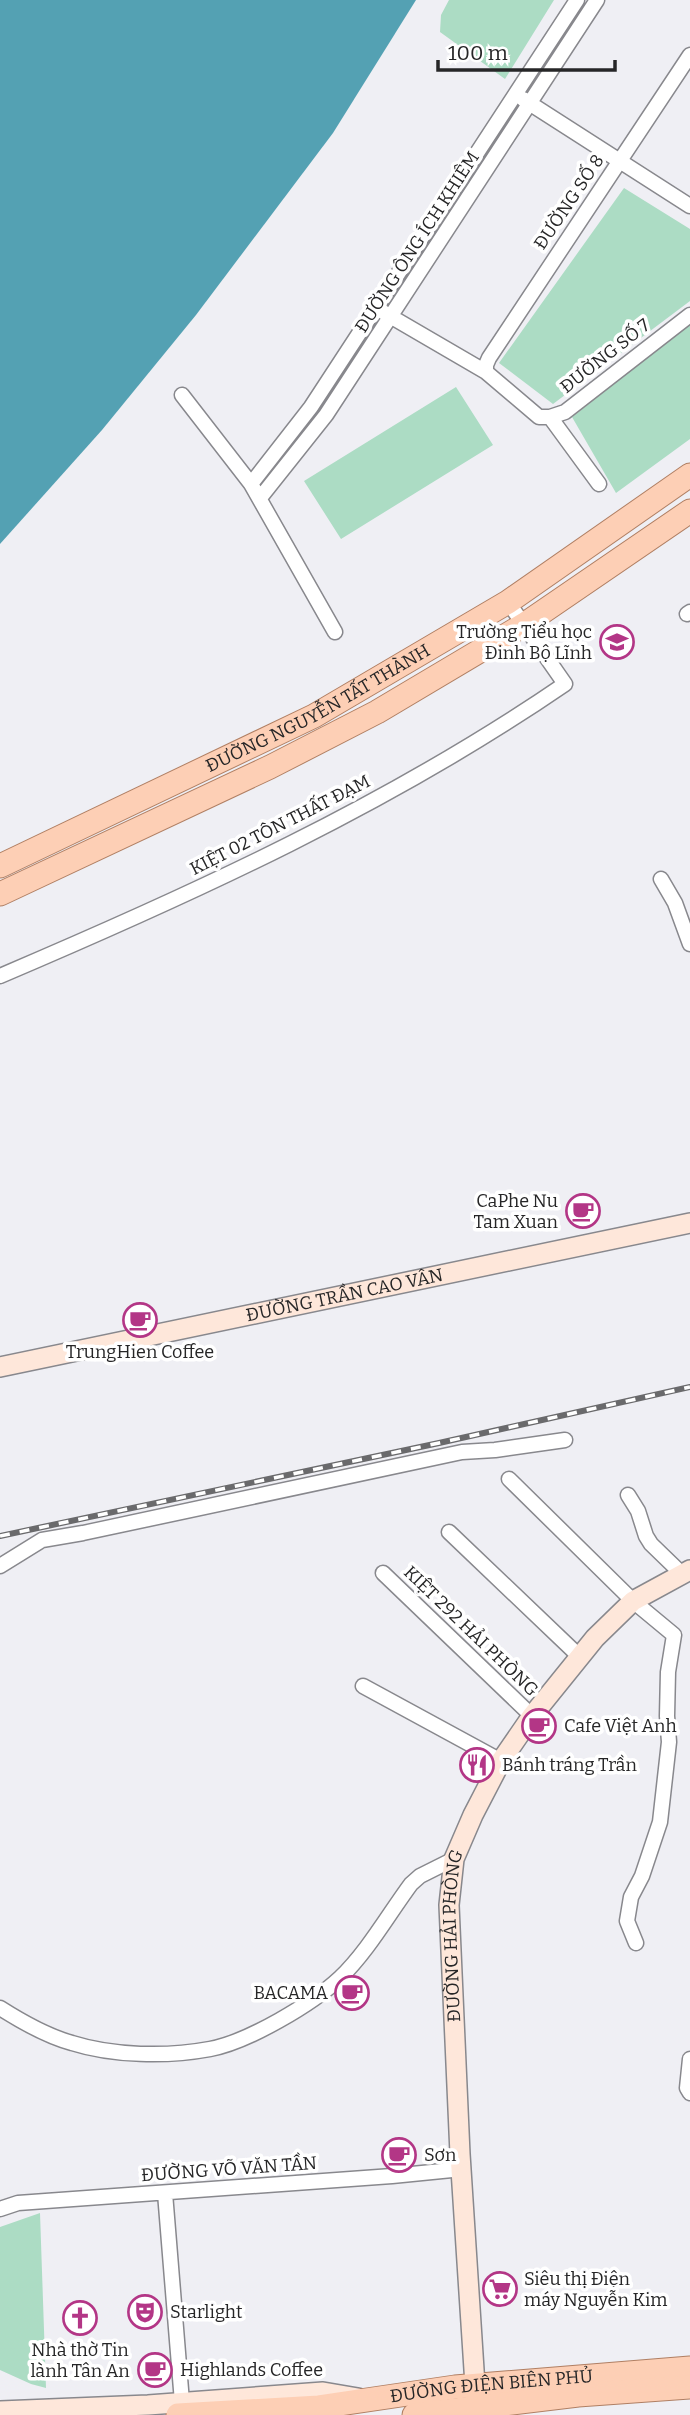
<svg xmlns="http://www.w3.org/2000/svg" width="690" height="2415" viewBox="0 0 690 2415" font-family="Bitter,serif">
  <style>
    .green { fill: #acdcc4 }
    .water { fill: #54a1b3 }
    .lines { fill: none; stroke-linecap: round; stroke-linejoin: round }
    .street-casing { stroke: #88888d; stroke-width: 17 }
    .secondary-casing { stroke: #88888d; stroke-width: 22 }
    .primary-casing { stroke: #b07f63; stroke-width: 25 }
    .street { stroke: #fff; stroke-width: 14 }
    .secondary { stroke: #fee7da; stroke-width: 19 }
    .primary { stroke: #fdcfb5; stroke-width: 23 }
    .rail-casing { stroke: #6a6a6c; stroke-width: 6 }
    .rail { stroke: #fff; stroke-width: 3.5; stroke-dasharray: 10; stroke-linecap: butt }
    .labels { text-anchor: middle; dominant-baseline: central; stroke-width: 7; stroke-linejoin: round; paint-order: stroke }
    .street-label { font-size: 18px; fill: #262627; stroke: #fff }
    .poi-label { font-size: 18px; fill: #262627; stroke: #fff; text-anchor: start }
  </style>
  <rect width="100%" height="100%" fill="#efeff4"/>
  <path class="green" d="M 449,0 L 554,0 L 505,79 L 440,32 L 441,15 Z
    M 624,188 L 690,229 L 690,301 L 553,404 L 499,363 Z
    M 690,324 L 690,439 L 616,493 L 572,417 Z
    M 456,387 L 493,445 L 341,539 L 304,481 Z
    M 40,2213 L 46,2388 L 31,2384 L 0,2370 L 0,2227 Z"/>
  <path class="water" d="M 0,0 L 416,0 L 333,133 L 196,315 L 102,430 L 0,544 Z"/>
  <g class="lines">
    <g class="street-casing">
      <path id="street" d="M 523,99 L 690,206
        M 383,312 L 486,372 L 539,417 L 550,417 L 565,412 L 690,315
        M 486,372 L 486,365 L 489,358 L 690,55
        M 182,395 L 251,484 L 335,632
        M 550,417 L 599,484
        M 251,484 L 311,407 L 577,0
        M 260,498 L 326,415 L 597,0
        M 687,614 L 690,612
        M 661,879 L 675,903 L 690,944
        M 0,976 C 195,893 390,804 565,684 L 508,602
        M 509,1479 L 633,1601 L 674,1635 L 668,1672 L 667,1716 L 669,1742 L 660,1822 L 642,1876 L 631,1897 L 627,1921 L 636,1943
        M 628,1495 L 638,1511 L 646,1536 L 651,1544 L 682,1574
        M 449,1532 L 580,1657
        M 0,1566 L 42,1540 L 83,1533 L 462,1452 L 495,1450 L 565,1440
        M 383,1573 L 532,1716
        M 363,1686 L 501,1761
        M 0,2008 C 22,2022 46,2036 72,2043 C 113,2056 167,2057 210,2049 C 248,2042 312,2004 340,1978 C 368,1951 388,1915 411,1884 L 420,1876 L 454,1859
        M 690,2059 L 687,2088 L 690,2093
        M 165,2193 L 182,2402
        M 0,2209 L 18,2203 L 392,2176 L 462,2169"/>
    </g>
    <g class="secondary-casing">
      <g id="secondary">
        <path id="s1" d="M 0,1367 L 690,1223"/>
        <path id="s2" d="M 475,2385 L 460,2154 L 449,1905 L 454,1859 L 473,1815 L 501,1761 L 532,1716 L 595,1638 L 633,1601 L 690,1570"/>
        <path d="M 0,2411 L 148,2405 L 323,2392 L 358,2398"/>
      </g>
    </g>
    <g class="primary-casing">
      <g id="primary">
        <path id="s3" d="M 0,866 L 314,716 L 508,602 L 690,475"/>
        <path d="M 0,894 L 270,767 L 377,712 L 525,624 L 690,511"/>
        <path id="s4" d="M 178,2415 L 319,2407 L 455,2387 L 690,2368"/>
        <path d="M 414,2415 L 578,2395 L 690,2387"/>
      </g>
    </g>
    <use href="#street" class="street"/>
    <use href="#secondary" class="secondary"/>
    <use href="#primary" class="primary"/>
    <g class="rail-casing">
      <path id="rail" d="M 0,1536 L 439,1443 L 690,1387"/>
    </g>
    <use href="#rail" class="rail"/>
  </g>
  <defs>
    <g id="school-ring" transform="scale(1.75)"><circle r="9.5" fill="#fff" stroke="#b33686" stroke-width="1.5"/><path d="M0-5L7-2L0 1L-7-2ZM-4 1L0 2.5L4 1V4Q0 6-4 4Z" fill="#b33686"/></g>
    <g id="cafe-ring" transform="scale(1.75)"><circle r="9.5" fill="#fff" stroke="#b33686" stroke-width="1.5"/><path d="M-5.5-4.5H6V0H3Q3 3.5 0 3.5H-2.5Q-5.5 3.5-5.5 0ZM3-3.2v2h1.7v-2ZM-6 4.5H4V6H-6Z" fill="#b33686"/></g>
    <g id="restaurant-ring" transform="scale(1.75)"><circle r="9.5" fill="#fff" stroke="#b33686" stroke-width="1.5"/><path d="M-5-6h1v4h1v-4h1v4h1v-4h1v5L-1.5 .5V6h-2V.5L-5-1ZM5-6V6H3V1.5H1.5Q1.5-4 5-6Z" fill="#b33686"/></g>
    <g id="supermarket-ring" transform="scale(1.75)"><circle r="9.5" fill="#fff" stroke="#b33686" stroke-width="1.5"/><path d="M-6-5.5h2.5l.6 2H6L4.5 2H-2.5L-4.4-4H-6ZM-1.5 3.2a1.3 1.3 0 1 0 .1 0ZM3 3.2a1.3 1.3 0 1 0 .1 0Z" fill="#b33686"/></g>
    <g id="theatre-ring" transform="scale(1.75)"><circle r="9.5" fill="#fff" stroke="#b33686" stroke-width="1.5"/><path d="M-5-5.5Q0-4 5-5.5V0Q5 5 0 6Q-5 5-5 0ZM-3.3-2.5H-1v1.5H-3.3ZM1-2.5H3.3v1.5H1ZM-2.8 1Q0 5.5 2.8 1Z" fill="#b33686"/></g>
    <g id="church-ring" transform="scale(1.75)"><circle r="9.5" fill="#fff" stroke="#b33686" stroke-width="1.5"/><path d="M-1.2-6h2.4v3.5h3.3v2.4h-3.3V6h-2.4V-.1h-3.3v-2.4h3.3Z" fill="#b33686"/></g>
  </defs>
  <g fill-rule="evenodd">
    <use href="#school-ring" x="617" y="642"/>
    <use href="#cafe-ring" x="583" y="1211"/>
    <use href="#cafe-ring" x="140" y="1320"/>
    <use href="#cafe-ring" x="539" y="1726"/>
    <use href="#restaurant-ring" x="477" y="1765"/>
    <use href="#cafe-ring" x="352" y="1993"/>
    <use href="#cafe-ring" x="399" y="2155"/>
    <use href="#supermarket-ring" x="500" y="2289"/>
    <use href="#theatre-ring" x="145" y="2312"/>
    <use href="#church-ring" x="80" y="2318"/>
    <use href="#cafe-ring" x="155" y="2370"/>
  </g>
  <g class="labels">
    <g class="street-label">
      <text transform="translate(569 202) rotate(-56)">ĐƯỜNG SỐ 8</text>
      <text transform="translate(417 242) rotate(-57)">ĐƯỜNG ÔNG ÍCH KHIÊM</text>
      <text transform="translate(605 356) rotate(-38)">ĐƯỜNG SỐ 7</text>
      <text stroke="none"><textPath href="#s3" startOffset="355">ĐƯỜNG NGUYỄN TẤT THÀNH</textPath></text>
      <text transform="translate(280 825) rotate(-27)">KIỆT 02 TÔN THẤT ĐẠM</text>
      <text stroke="none"><textPath href="#s1" startOffset="352">ĐƯỜNG TRẦN CAO VÂN</textPath></text>
      <text transform="translate(471 1631) rotate(44)">KIỆT 292 HẢI PHÒNG</text>
      <text stroke="none"><textPath href="#s2" startOffset="450">ĐƯỜNG HẢI PHÒNG</textPath></text>
      <text transform="translate(229 2169) rotate(-4)">ĐƯỜNG VÕ VĂN TẦN</text>
      <text stroke="none"><textPath href="#s4" startOffset="315">ĐƯỜNG ĐIỆN BIÊN PHỦ</textPath></text>
    </g>
    <g class="poi-label">
      <text x="592" y="632" text-anchor="end">Trường Tiểu học<tspan x="592" dy="21">Đinh Bộ Lĩnh</tspan></text>
      <text x="558" y="1201" text-anchor="end">CaPhe Nu<tspan x="558" dy="21">Tam Xuan</tspan></text>
      <text x="140" y="1352" text-anchor="middle">TrungHien Coffee</text>
      <text x="564" y="1726">Cafe Việt Anh</text>
      <text x="502" y="1765">Bánh tráng Trần</text>
      <text x="328" y="1993" text-anchor="end">BACAMA</text>
      <text x="424" y="2155">Sơn</text>
      <text x="524" y="2279">Siêu thị Điện<tspan x="524" dy="21">máy Nguyễn Kim</tspan></text>
      <text x="170" y="2312">Starlight</text>
      <text x="80" y="2350" text-anchor="middle">Nhà thờ Tin<tspan x="80" dy="21">lành Tân An</tspan></text>
      <text x="180" y="2370">Highlands Coffee</text>
    </g>
  </g>
  <path d="M438 60v10h177v-10" fill="none" stroke="#262627" stroke-width="3.5"/>
  <text x="448" y="60" font-size="21" fill="#262627" stroke="#ffffff" stroke-width="5" paint-order="stroke">100 m</text>
</svg>
